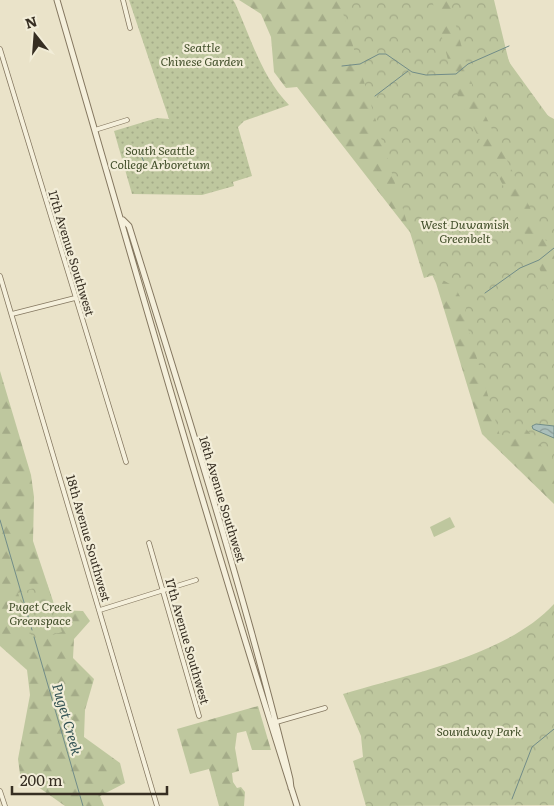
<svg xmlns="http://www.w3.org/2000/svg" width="554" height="806" viewBox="0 0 554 806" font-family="Literata,serif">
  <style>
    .grass { fill: #bec79e }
    .forest { fill: url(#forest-firs) }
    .park { fill: url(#park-crowns) }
    .garden { fill: url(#garden-dots) }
    .water { fill: url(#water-waves); stroke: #718c88 }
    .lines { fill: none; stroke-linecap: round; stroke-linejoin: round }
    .stream { stroke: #718c88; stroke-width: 1 }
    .minor-casing { stroke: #847760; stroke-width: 5.5 }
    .tertiary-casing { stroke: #847760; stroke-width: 7 }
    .minor { stroke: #f5f0dc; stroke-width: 4 }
    .tertiary { stroke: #f5f0dc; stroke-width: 5 }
    .labels { text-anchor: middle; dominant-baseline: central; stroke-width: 4.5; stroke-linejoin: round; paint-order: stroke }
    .park-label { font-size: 12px; font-style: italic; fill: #43502b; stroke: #f2edd8 }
    .street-label { font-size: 12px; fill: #362e22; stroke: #f2edd8 }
    .water-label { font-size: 14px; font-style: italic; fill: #335354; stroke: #f2edd8 }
  </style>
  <defs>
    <pattern id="forest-firs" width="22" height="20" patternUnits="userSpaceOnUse" patternTransform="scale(1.25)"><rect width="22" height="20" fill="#bec79e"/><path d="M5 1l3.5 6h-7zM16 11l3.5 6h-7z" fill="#a4ab88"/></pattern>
    <pattern id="park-crowns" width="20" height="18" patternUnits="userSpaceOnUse" patternTransform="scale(1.25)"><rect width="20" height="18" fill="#bec79e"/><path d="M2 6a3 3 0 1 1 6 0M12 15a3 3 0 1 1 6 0" fill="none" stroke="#a4ab88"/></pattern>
    <pattern id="garden-dots" width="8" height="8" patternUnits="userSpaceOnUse" patternTransform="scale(1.25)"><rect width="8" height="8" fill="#bec79e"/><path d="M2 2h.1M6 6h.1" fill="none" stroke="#a4ab88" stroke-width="1.8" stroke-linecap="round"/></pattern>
    <pattern id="water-waves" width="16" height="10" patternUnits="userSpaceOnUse" patternTransform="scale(1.25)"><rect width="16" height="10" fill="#aabfba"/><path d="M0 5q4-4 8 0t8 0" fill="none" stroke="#8b9c97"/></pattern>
  </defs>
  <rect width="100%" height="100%" fill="#eae3c9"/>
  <path class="grass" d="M 450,517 L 455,527 L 434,537 L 430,527 Z"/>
  <path class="forest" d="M 239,0 L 490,0 C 501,40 515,99 554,119 L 554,504 L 482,434 L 436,283 L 416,240 L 297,87 L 286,88 L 274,72 L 271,37 L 261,14 Z
    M 0,371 L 31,475 L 34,497 L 33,541 L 56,610 L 83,611 L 90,621 L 74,639 L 73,658 L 94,679 L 85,710 L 84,737 L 120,763 L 125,783 L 100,796 L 104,806 L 65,806 L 20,774 L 18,759 L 30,695 L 27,670 L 0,646 Z
    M 258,706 L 271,750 L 252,750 L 246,731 L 237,733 L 235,748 L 239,771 L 232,773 L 233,782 L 237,788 L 241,787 L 245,792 L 244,806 L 219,806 L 209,769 L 190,774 L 177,729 Z"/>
  <path class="park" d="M 339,0 L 432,0 L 458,97 L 510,199 L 554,303 L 554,460 L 526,429 L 500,436 L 464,315 L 466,308 L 455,287 L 434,275 L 424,278 Z
    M 449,0 L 494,0 L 509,62 L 554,124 L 554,249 L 551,240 L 546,241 L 474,92 Z
    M 47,584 L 62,632 L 33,641 L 18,593 Z
    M 554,604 L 554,805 L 366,806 L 353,761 L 363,757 L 361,736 L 343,694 C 409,674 506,656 554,604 Z"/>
  <path class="garden" d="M 129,0 L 233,0 L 235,3 C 251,38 261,76 289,105 L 244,121 L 238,127 L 252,176 L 233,182 L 234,186 L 202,195 L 132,194 L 114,131 L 157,118 L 169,119 Z"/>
  <path class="water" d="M 536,424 L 554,426 L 554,438 L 533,429 L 532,426 Z"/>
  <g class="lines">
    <path class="stream" d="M 342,66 L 360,64 L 379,54 L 386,54 L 412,72 L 426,75 L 456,74 L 468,64 L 509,46
      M 375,96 L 408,71
      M 136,153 L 140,153 L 145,164
      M 485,293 L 520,268 L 539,260 L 554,248
      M 0,520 L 32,630
      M 34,637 L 83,806
      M 512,799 L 532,747 L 554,729"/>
    <g class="minor-casing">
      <path id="minor" d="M 123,0 L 130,28
        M 0,49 L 126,462
        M 95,130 L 127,120
        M 0,276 L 157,806
        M 12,314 L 75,298
        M 149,543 L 199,716
        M 100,610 L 196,580
        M 273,723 L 325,708
        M 0,791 L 5,806"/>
    </g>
    <g class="tertiary-casing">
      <path id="tertiary" d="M 57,0 C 135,269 212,540 297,806
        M 123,220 L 129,226 C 186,409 244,592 290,779 L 291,788"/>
    </g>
    <use href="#minor" class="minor"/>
    <use href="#tertiary" class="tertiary"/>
  </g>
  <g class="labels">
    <g class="park-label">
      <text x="202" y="47">Seattle<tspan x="202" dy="14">Chinese Garden</tspan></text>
      <text x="160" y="150">South Seattle<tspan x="160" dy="14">College Arboretum</tspan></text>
      <text x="465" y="224">West Duwamish<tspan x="465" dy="14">Greenbelt</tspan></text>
      <text x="40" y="606">Puget Creek<tspan x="40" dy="14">Greenspace</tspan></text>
      <text x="479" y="731">Soundway Park</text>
    </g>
    <g class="street-label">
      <text transform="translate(72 253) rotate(73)">17th Avenue Southwest</text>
      <text transform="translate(223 499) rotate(73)">16th Avenue Southwest</text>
      <text transform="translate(89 538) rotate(74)">18th Avenue Southwest</text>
      <text transform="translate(188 641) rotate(74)">17th Avenue Southwest</text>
    </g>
    <g class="water-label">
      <text transform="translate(68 719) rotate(74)">Puget Creek</text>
    </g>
  </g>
  <g transform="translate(35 35) rotate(343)" stroke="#f2edd8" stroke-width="4" paint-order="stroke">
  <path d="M0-4L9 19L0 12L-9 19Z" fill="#362e22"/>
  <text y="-8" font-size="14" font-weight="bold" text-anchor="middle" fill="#362e22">N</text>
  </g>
  <path d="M12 786v8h155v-8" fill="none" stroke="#362e22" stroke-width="2.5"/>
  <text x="20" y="786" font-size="15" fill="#362e22" stroke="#f2edd8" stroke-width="4" paint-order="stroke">200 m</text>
</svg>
